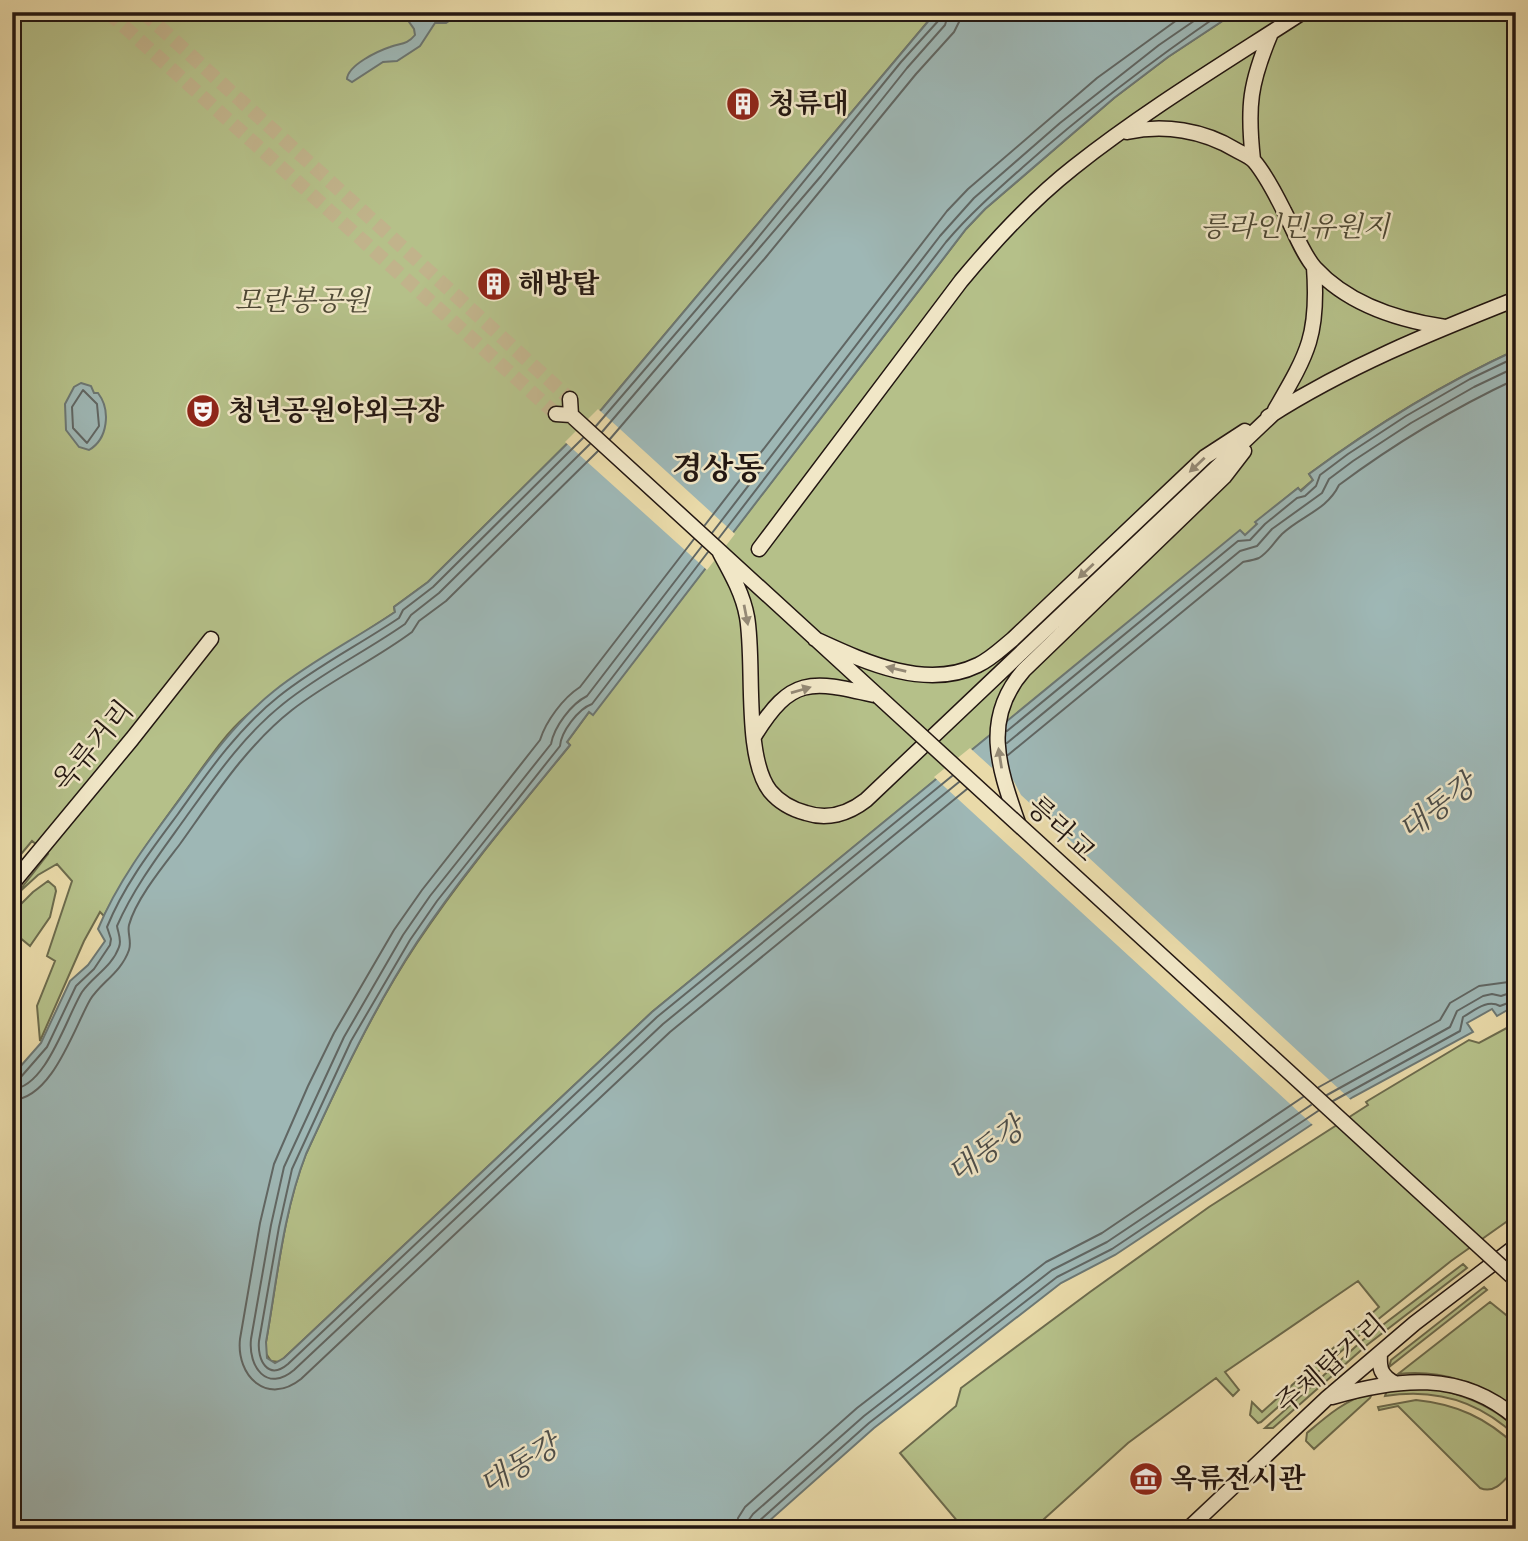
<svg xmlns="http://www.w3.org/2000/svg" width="1528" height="1541" viewBox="0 0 1528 1541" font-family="Alegreya,'Noto Serif KR',serif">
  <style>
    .green { fill: #b5c089; stroke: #6c6b4d; stroke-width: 2 }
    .water { fill: #9eb7b5; stroke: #6c7773; stroke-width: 2 }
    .pier { fill: #e9daa9 }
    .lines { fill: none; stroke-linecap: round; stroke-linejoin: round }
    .shore { stroke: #606663; stroke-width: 2 }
    .secondary-tunnel { stroke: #c1b38b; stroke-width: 14; stroke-dasharray: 14 7; stroke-linecap: butt }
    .secondary-casing { stroke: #221611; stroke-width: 17 }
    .secondary { stroke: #f1e7c7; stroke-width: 14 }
    .secondary-bridge-casing { stroke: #221611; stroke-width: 17; stroke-linecap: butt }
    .secondary-bridge { stroke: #f1e7c7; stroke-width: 14 }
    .oneway { fill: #948975 }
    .labels { text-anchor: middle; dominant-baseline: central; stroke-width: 5; stroke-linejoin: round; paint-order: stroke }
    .poi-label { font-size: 28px; font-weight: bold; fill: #221611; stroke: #f1e7c7; text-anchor: start }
    .park-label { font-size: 28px; font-style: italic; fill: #4e4935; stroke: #f1e7c7 }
    .street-label { font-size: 28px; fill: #221611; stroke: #f1e7c7 }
    .water-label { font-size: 30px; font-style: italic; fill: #4d4e4a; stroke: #f1e7c7 }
    .quarter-label { font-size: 32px; font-weight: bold; fill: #221611; stroke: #f1e7c7 }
  </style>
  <rect width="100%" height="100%" fill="#e9daa9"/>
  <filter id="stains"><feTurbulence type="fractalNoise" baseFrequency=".00286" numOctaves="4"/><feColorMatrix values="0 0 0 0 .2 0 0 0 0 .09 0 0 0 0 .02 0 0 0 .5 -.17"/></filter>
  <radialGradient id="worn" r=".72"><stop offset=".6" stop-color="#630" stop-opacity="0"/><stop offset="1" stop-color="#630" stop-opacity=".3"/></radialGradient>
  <path class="green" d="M 12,12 L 936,12 L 602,409 L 428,582 L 394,607 L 395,612 C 344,646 292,676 246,716 C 225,734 208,760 192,782 C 160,826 128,868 104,916 L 100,912 L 84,941 L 40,1041 L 37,1006 L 55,961 L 47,956 L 72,881 L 57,864 L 38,875 L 16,895 L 48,854 L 32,841 L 12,865 Z
    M 1236,12 L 1516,12 L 1516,350 C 1442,384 1374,426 1309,474 L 1313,480 L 1300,491 L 1298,488 L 1256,522 L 1257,524 L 1245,536 L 1240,531 L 652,1012 L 284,1358 L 279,1362 L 271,1361 L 265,1352 L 266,1342 C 277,1280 283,1213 306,1154 C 339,1082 373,1009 417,943 C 463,874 518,809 570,745 L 567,742 L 589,712 L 593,714 L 966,229 L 985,209 L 1114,98 L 1168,57 Z
    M 48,881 L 55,887 L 56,891 L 50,917 L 30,946 L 19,937 L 12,945 L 12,913 L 33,892 Z
    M 1516,1023 L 1516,1215 L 1451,1261 L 1371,1325 L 1261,1422 L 1258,1423 L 1250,1415 L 1252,1402 L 1262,1412 L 1379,1307 L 1358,1281 L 1225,1372 L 1239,1390 L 1233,1396 L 1216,1378 L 1128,1443 L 1033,1529 L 964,1529 L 900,1453 L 956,1406 L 961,1388 L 1090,1292 L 1209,1207 L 1368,1105 L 1366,1102 L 1369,1100 L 1469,1040 L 1479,1043 Z
    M 1463,1264 L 1467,1268 L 1367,1345 L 1273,1428 L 1265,1428 L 1363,1340 Z
    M 1484,1287 L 1487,1290 L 1389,1367 L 1391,1360 Z
    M 1490,1302 L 1516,1323 L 1516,1410 C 1482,1383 1440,1369 1398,1374 Z
    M 1431,1387 C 1463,1395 1491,1405 1516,1428 L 1516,1436 C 1479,1401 1434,1388 1385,1396 L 1387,1390 Z
    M 1373,1392 L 1370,1398 L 1314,1449 L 1306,1441 L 1307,1433 C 1328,1415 1345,1400 1373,1392 Z
    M 1416,1400 C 1456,1404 1487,1418 1516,1446 L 1516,1467 C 1506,1478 1496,1495 1480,1488 L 1398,1406 L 1379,1410 L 1378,1407 Z"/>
  <path class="water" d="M 402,12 L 449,12 L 452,19 L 446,23 L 435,23 L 420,46 L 397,61 L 383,62 L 352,82 L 347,79 C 348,65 378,51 390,47 C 400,43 407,45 415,35 L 414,29 Z
    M 936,12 L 1236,12 L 1168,57 L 1114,98 L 985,209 L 966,229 L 593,715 L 589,712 L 567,742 L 570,745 C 518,809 463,873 417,942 C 373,1009 339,1082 306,1154 C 283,1213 277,1280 266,1342 L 267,1358 L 275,1363 L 284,1358 L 652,1012 L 1240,530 L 1245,535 L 1257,524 L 1255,522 L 1298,488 L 1301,491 L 1313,480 L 1309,474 C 1374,426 1442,384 1516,350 L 1516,1005 L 1497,1016 L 1492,1009 L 1467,1023 L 1473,1032 L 1353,1097 L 1115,1255 L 1061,1283 L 874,1428 L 760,1529 L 12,1529 L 12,1076 L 41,1043 L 70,981 L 88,965 L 105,941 L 98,929 C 117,883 147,843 177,803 C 206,763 235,722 274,691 C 311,661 355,639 395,612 L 394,607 L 428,582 L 602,409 Z
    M 81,383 L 91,386 L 94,393 L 98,393 C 111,410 108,439 89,450 L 79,447 L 66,430 L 65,404 L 74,387 Z"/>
  <path class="pier" d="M 598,409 L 735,534 L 707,570 L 565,442 Z
    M 1006,718 L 1005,747 L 1007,761 L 1012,778 L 1021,795 L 1352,1101 L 1314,1126 L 934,777 L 970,748 L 992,768 L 991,731 Z"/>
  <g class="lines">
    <path class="shore" d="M 83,390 L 97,404 L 99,426 L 87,443 L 73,428 L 72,407 Z
      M 596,426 L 752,245 L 901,62 L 939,20 L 940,12
      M 602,432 L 821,176 L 907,68 L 945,25 L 949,12
      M 610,439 L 766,257 L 916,74 L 954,32 L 959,22 L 960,12
      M 705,525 L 947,211 L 968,189 L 1097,78 L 1188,12
      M 712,533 L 940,236 L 974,198 L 1060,123 L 1159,45 L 1207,12
      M 719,538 L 946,242 C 970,214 996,191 1023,167 C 1087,110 1153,60 1223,12
      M 694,539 L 580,687 C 563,698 546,721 540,740 L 422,890 L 394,930 L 334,1033 L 308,1086 L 274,1164 L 260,1223 L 240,1339 C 236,1376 267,1406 301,1379 L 670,1032 L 967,789
      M 702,546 L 587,696 C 571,704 554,727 551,744 L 430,896 L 403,935 L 344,1037 L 284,1167 L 271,1225 L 251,1339 C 248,1367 267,1393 294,1370 L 663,1024 L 959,782
      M 708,552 L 592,704 C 578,709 561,732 560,746 L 437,901 L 410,940 L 351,1041 L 292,1169 L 279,1227 L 259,1341 C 257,1360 268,1381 288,1364 L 657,1017 L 952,776
      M 1007,731 L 1238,541 L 1250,540 L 1265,524 L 1297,498 L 1305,496 L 1316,486 L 1320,475 L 1348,454 L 1406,416 L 1470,379 L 1516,357
      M 1007,743 L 1240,551 L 1257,546 L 1272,529 L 1322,493 L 1329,479 L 1353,461 L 1411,423 L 1474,387 L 1516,367
      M 1008,755 L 1243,562 C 1248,561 1254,560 1259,558 C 1269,552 1274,542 1282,534 C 1301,516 1327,510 1339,485 C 1394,444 1454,408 1516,379
      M 12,1081 L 20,1078 L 47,1047 L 76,986 L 94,969 L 110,945 L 111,939 L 107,927 C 124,885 152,849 178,814 C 208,772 238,729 278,697 C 315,667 359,645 399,618 L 403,610 L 433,587 L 583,438
      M 1319,1087 L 1440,1020 L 1450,1003 L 1479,986 L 1516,981
      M 12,1089 C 46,1088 67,1016 82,992 C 93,976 112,967 119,947 C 122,940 118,933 117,926 C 134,887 161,852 186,817 C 215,777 244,735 283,704 C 321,673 365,652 405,624 L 411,615 L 439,593 L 590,444
      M 1327,1095 L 1450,1027 L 1457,1011 L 1483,996 L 1492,994 L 1501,996 L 1516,991
      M 12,1100 C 52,1099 74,1028 90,1000 C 100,983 121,973 129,950 C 132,941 127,933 129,925 C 136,899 164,865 180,844 C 213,798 246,746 292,710 C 329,681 373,661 412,632 L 419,621 L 446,601 L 598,451
      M 1333,1101 L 1460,1031 L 1463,1017 C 1475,1010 1487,999 1500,1006 L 1516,1000
      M 737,1529 L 738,1518 L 745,1507 L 857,1408 L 1046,1262 L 1102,1233 L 1303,1097
      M 747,1529 L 748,1521 L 753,1514 L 864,1416 L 1052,1270 L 1107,1242 L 1311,1105
      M 756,1529 L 759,1521 L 869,1423 L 1057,1277 L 1112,1249 L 1318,1111"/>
    <path class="secondary-tunnel" d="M 108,12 L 556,414
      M 143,12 L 570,399"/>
    <g class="secondary-casing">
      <path id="secondary" d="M 1127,132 C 1164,124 1203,130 1236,150 C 1241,153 1249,156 1254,161 C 1266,175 1276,195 1284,211 C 1293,228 1303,255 1315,268 C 1348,304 1398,320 1445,327
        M 1253,160 C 1247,106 1250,83 1271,33
        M 570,399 L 571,415
        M 1275,410 C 1308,353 1319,335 1314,267
        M 556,414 L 571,415
        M 571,415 L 878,696
        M 1268,417 C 1346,367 1430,333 1516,299
        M 759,549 L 961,281 C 995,240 1032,200 1074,167 C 1146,110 1226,62 1303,12
        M 720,553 C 731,573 743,594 747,617 C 755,662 743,756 770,791 C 780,803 791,809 806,813 C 827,820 848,814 866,800 L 1274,413
        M 815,639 C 863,661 925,691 978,665 C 991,659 1002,648 1013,639 L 1205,457 L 1245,431
        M 755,735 C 791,677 810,680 874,695
        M 1018,823 C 999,768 981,719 1024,670 L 1224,477 L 1244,451
        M 12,884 L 132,739 L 211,639
        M 1380,1354 C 1379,1369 1381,1375 1394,1383
        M 1332,1397 C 1397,1378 1461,1370 1516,1418
        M 1188,1529 L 1327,1398 L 1415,1323 L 1516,1246"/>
    </g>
    <use href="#secondary" class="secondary"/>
    <g class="secondary-bridge-casing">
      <path id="secondary-bridge" d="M 878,696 L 1516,1280"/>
    </g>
    <use href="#secondary-bridge" class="secondary-bridge"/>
  </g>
  <defs><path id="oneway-solid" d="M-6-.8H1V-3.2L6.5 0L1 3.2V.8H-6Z" transform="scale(1.75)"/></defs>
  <g class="oneway">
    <use href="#oneway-solid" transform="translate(1197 465) rotate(137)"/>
    <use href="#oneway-solid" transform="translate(1086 571) rotate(137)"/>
    <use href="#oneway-solid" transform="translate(746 615) rotate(79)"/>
    <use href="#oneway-solid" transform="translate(896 669) rotate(-167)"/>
    <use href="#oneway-solid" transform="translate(801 690) rotate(-16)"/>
    <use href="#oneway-solid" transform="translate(1000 758) rotate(-99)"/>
  </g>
  <defs>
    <g id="building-disc" transform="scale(1.75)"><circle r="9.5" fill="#8f2418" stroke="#f1e7c7"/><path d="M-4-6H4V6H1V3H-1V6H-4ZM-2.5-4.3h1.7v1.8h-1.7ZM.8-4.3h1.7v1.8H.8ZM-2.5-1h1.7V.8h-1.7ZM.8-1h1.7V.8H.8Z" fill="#fff"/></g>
    <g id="theatre-disc" transform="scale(1.75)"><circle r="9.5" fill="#8f2418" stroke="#f1e7c7"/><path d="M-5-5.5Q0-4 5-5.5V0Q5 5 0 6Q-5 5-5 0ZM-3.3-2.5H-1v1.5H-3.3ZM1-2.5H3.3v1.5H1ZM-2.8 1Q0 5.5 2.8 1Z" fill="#fff"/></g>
    <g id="museum-disc" transform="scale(1.75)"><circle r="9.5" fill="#8f2418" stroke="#f1e7c7"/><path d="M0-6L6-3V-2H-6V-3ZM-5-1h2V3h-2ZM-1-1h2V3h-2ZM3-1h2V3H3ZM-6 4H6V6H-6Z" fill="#fff"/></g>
  </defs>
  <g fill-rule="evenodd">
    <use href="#building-disc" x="743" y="104"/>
    <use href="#building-disc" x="494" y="284"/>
    <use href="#theatre-disc" x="203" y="411"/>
    <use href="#museum-disc" x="1146" y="1479"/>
  </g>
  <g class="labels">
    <g class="poi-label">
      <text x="768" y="104">청류대</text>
      <text x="518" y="284">해방탑</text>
      <text x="228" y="411">청년공원야외극장</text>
      <text x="1170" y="1479">옥류전시관</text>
    </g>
    <g class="park-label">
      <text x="1295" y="227">릉라인민유원지</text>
      <text x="302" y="301">모란봉공원</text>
    </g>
    <g class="street-label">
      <text transform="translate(93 746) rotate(-50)">옥류거리</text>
      <text transform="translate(1061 829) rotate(43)">릉라교</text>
      <text transform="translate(1331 1364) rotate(-41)">주체탑거리</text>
    </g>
    <g class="water-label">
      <text transform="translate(1437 807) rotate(-37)">대동강</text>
      <text transform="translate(986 1150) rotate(-37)">대동강</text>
      <text transform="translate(519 1465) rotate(-31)">대동강</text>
    </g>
    <g class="quarter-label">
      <text x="718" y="468">경상동</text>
    </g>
  </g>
  <rect width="1528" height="1541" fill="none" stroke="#e9daa9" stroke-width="42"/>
  <rect x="14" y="14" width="1500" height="1513" fill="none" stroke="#221611" stroke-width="3.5"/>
  <rect x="21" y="21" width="1486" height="1499" fill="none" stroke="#221611" stroke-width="2"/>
  <rect width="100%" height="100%" filter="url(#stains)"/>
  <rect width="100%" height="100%" fill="url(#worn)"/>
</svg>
